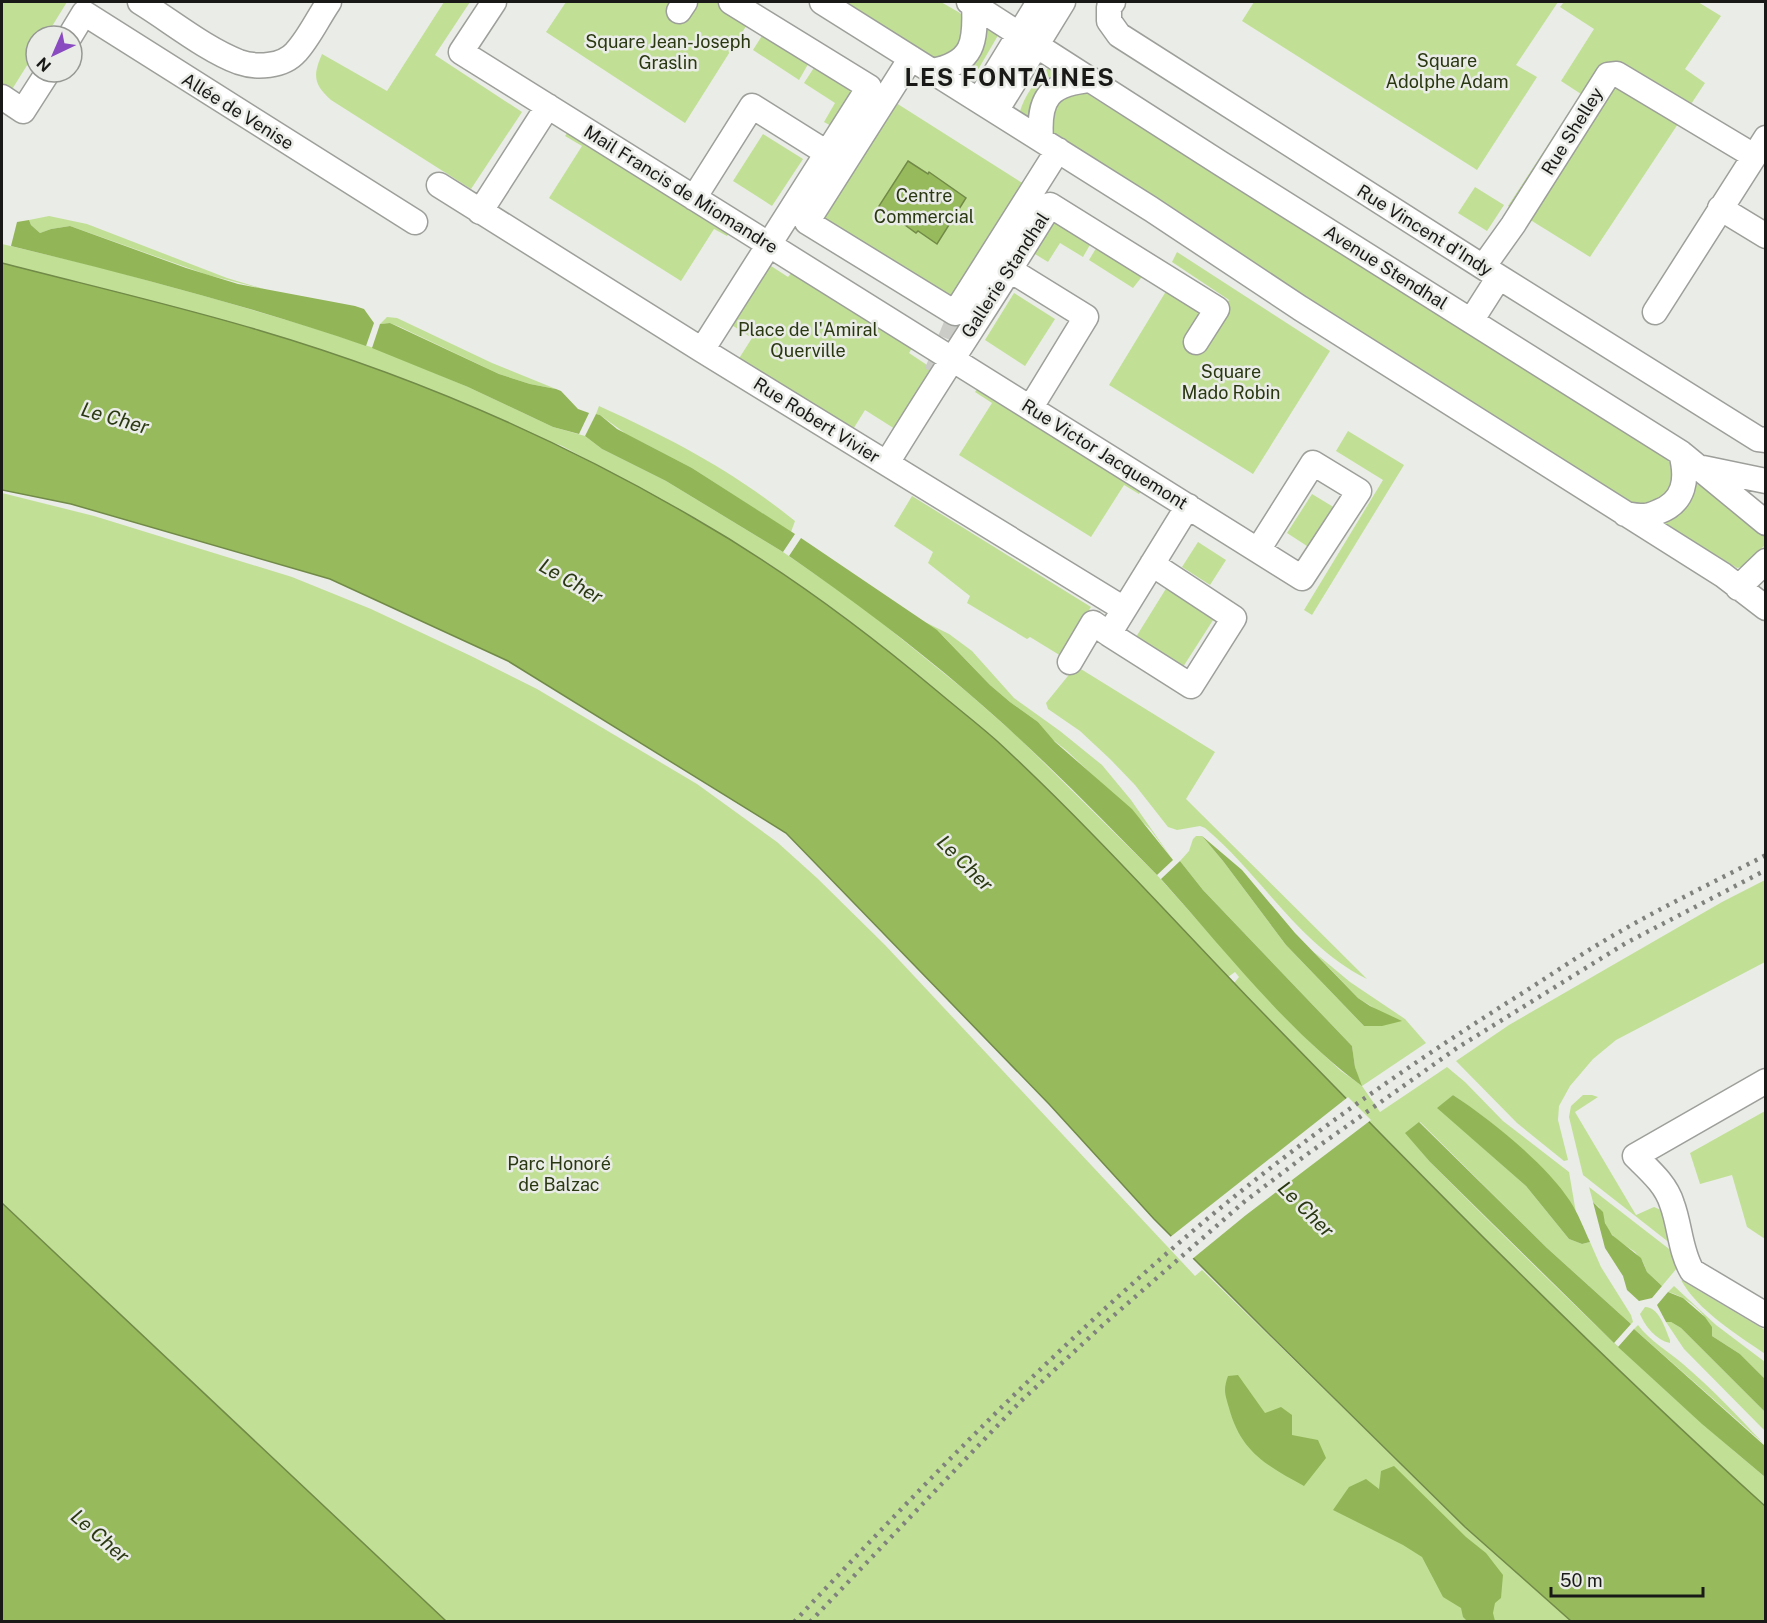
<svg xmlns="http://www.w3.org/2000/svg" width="1767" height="1623" viewBox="0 0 1767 1623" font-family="'Public Sans',sans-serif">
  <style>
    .green { fill: #c1e095 }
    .forest { fill: #92b557 }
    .water { fill: #97ba5c; stroke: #718a48; stroke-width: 1.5 }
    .pier { fill: #eaece7 }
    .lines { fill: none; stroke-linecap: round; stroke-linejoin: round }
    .minor-tunnel { stroke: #cbccc8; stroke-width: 24; stroke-dasharray: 24 12; stroke-linecap: butt }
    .minor-casing { stroke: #9d9f9a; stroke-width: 27 }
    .minor { stroke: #fff; stroke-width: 24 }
    .rail { stroke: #80827e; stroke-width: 4.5; stroke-dasharray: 3 6; stroke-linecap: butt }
    .labels { text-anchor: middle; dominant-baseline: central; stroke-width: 5; stroke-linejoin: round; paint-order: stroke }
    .park-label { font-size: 18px; fill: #2a3811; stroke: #eaece7 }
    .street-label { font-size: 18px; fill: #191a18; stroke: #eaece7 }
    .water-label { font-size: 20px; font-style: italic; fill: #2b3912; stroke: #eaece7 }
    .district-label { font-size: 24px; font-weight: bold; letter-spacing: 1.5px; fill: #191a18; stroke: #eaece7 }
  </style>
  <rect width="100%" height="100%" fill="#eaece7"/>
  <path class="green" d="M 2,2 L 67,2 L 46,36 L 36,36 L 36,51 L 11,91 L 2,85 Z
    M 444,2 L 470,2 L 435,55 L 522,112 L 471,189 L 331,100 C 313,84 313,75 322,54 L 387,91 Z
    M 566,2 L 738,2 L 755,12 L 685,123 L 546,32 Z
    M 829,2 L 941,2 L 960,13 L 966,22 L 961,45 L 938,63 Z
    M 1254,2 L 1558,2 L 1516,65 L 1537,77 L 1477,170 L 1242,21 Z
    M 1564,2 L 1698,2 L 1721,16 L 1685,69 L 1705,83 L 1590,257 L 1508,206 L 1581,94 L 1561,81 L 1594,29 L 1560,7 Z
    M 984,25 L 1000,32 L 979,68 L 967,82 L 955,73 Z
    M 765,31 L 811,59 L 799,80 L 753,50 Z
    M 817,63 L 859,90 L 835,128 L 824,122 L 835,103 L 804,83 Z
    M 1051,65 L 1064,74 L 1033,121 L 1019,115 C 1024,94 1037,80 1051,65 Z
    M 1078,88 L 1667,459 C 1678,473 1671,485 1664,500 L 1641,509 L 1049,136 L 1046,110 Z
    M 893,101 L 1027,186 L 951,306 L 818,223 Z
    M 572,126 L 732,228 L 727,236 L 714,229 L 681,281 L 549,198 L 582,146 L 565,136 Z
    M 763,134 L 803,159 L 772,206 L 733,181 Z
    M 1475,187 L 1504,205 L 1487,231 L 1458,213 Z
    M 1055,211 L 1095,236 L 1083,257 L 1060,243 L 1048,262 L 1030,251 Z
    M 49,216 L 87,224 L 227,278 L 267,290 L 208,275 L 70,226 L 51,229 L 40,233 L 31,225 L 29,220 Z
    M 1101,240 L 1148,269 L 1133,288 L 1089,260 Z
    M 2,244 L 102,268 L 215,299 L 310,327 L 380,350 L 468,387 L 553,427 L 585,436 L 602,449 L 666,481 L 783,552 L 861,606 L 967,692 L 1018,737 L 1157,875 L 1266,997 L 1311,1043 L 1341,1071 L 1361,1085 L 1355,1067 L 1352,1046 L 1203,890 L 1180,861 L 1189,851 L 1193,839 L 1196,836 L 1202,836 L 1223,861 L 1286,945 L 1364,1026 L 1373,1026 L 1382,1013 L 1358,998 L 1314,952 L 1350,982 L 1405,1019 L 1426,1043 L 1362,1086 L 1380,1112 L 1447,1067 L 1465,1082 L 1503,1121 L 1569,1172 L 1576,1213 C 1555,1171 1492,1121 1453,1095 L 1438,1108 L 1526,1186 L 1569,1239 L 1582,1244 L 1590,1242 L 1601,1267 L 1631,1315 L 1633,1322 L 1631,1324 L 1547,1248 L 1420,1122 L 1406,1133 L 1430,1162 C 1539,1271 1647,1379 1765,1477 L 1765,1506 C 1581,1339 1407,1161 1234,983 L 1239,977 L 1235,972 L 1228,977 L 1055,797 L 994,739 L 910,668 L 842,615 L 768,563 L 697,519 L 562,446 L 260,331 L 2,263 Z
    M 1177,252 L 1330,351 L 1253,474 L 1109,385 L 1171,283 L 1220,315 L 1229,300 L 1172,262 Z
    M 768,264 L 788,277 L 795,268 L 915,343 L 909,353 L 933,369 L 895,429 L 865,410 L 852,431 L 738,360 L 752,338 L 730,324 Z
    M 1014,293 L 1055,319 L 1025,366 L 985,340 Z
    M 387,317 L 397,318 L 492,363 L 556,389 L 530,384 L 499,374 L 400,327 L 390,323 L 380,324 Z
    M 981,384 L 1144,485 L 1139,494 L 1124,485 L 1091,537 L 959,455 L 992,403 L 975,392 Z
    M 599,406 C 672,439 733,471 795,521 L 791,532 L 692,468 L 626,434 L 600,415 L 596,414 Z
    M 1348,431 L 1404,465 L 1312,615 L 1304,610 L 1383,480 L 1336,451 Z
    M 1697,480 L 1765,536 L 1765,545 L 1742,567 L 1737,568 L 1665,524 L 1666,518 L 1692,481 Z
    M 2,493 L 94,516 L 292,577 L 371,609 L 471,656 L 537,689 L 697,784 L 777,842 L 817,878 L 885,945 L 1195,1276 L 1202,1270 L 1465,1527 L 1571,1621 L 446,1621 L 2,1203 Z
    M 1312,494 L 1335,508 L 1310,548 L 1287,533 Z
    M 912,496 L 1091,607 L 1061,656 L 1030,637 L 1027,639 L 967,603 L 970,596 L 928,563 L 933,552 L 894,526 Z
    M 1198,542 L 1226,560 L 1210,585 L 1182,567 Z
    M 1167,587 L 1215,617 L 1183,667 L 1136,637 Z
    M 923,621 L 949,634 L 972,651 L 1014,698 L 1060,731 L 1102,765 L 1131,800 L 1173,860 L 1150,829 L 1067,751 L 1052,739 L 1038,722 L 1010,702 L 990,685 L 943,636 Z
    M 1076,666 L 1215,752 L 1186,799 L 1367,979 C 1299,945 1262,876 1205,828 L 1200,826 L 1177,830 L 1168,827 L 1135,785 L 1110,759 L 1080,731 L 1048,709 L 1046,703 Z
    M 1765,880 L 1765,962 L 1616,1040 L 1593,1059 L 1570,1086 L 1559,1106 L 1558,1120 L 1568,1160 L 1564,1161 L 1517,1123 L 1456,1061 L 1509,1025 L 1722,902 Z
    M 1583,1095 L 1592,1095 L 1598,1097 L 1575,1112 L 1636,1215 L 1654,1207 L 1661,1210 L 1671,1244 L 1583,1175 L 1569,1117 L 1571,1106 Z
    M 1765,1111 L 1765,1239 L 1747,1227 L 1732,1175 L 1700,1184 L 1690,1153 Z
    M 1589,1187 L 1673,1252 L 1677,1268 L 1662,1286 L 1647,1272 L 1643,1262 L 1635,1252 L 1617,1240 L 1608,1230 L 1599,1207 L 1593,1202 Z
    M 1681,1280 L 1765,1330 L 1765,1354 C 1738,1335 1697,1310 1681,1280 Z
    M 1674,1286 L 1716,1325 L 1765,1362 L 1765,1379 L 1740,1354 L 1712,1336 C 1711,1315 1687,1297 1668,1292 Z
    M 1645,1307 C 1659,1307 1665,1328 1670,1340 L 1670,1343 C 1656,1340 1645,1326 1640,1314 Z
    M 1666,1322 L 1671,1322 L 1681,1328 L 1765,1412 L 1765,1431 L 1684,1349 Z
    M 1638,1325 C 1650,1341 1668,1351 1683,1364 C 1712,1389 1738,1416 1763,1443 L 1634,1329 Z"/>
  <path class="forest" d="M 29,220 L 31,225 L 40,233 L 51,229 L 70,226 L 186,268 L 238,284 L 355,306 L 364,309 L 374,323 L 366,346 C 250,306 130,275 11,246 L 17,222 Z
    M 390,323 L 499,374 L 530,384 L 556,389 L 561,391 L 578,409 L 589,413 L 579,434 L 553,427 L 468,387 L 372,348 L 380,324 Z
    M 596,414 L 600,415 L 617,429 L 692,468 L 795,534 L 783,552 L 666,481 L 602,449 L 585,436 Z
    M 801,538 L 937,630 L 990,685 L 1010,702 L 1038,722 L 1055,742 L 1132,809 L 1173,860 L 1157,875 C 1095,812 1034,749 967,692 C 910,643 851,599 789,556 Z
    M 1202,836 L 1242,870 L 1295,933 L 1358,998 L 1370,1006 L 1402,1021 L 1382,1026 L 1364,1026 L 1286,945 L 1223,861 Z
    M 1180,861 L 1203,890 L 1352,1046 L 1355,1067 L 1362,1086 C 1287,1031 1223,948 1161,879 Z
    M 1453,1095 C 1490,1119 1546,1164 1570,1201 C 1578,1213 1584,1229 1590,1242 L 1582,1244 L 1569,1239 L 1526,1186 L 1437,1108 Z
    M 1419,1122 L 1547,1248 L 1631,1324 L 1614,1343 L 1430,1162 L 1405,1133 Z
    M 1593,1202 L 1603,1212 L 1605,1223 L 1612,1235 L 1641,1258 L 1647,1272 L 1662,1286 L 1652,1298 L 1639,1301 L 1627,1290 L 1623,1276 L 1605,1248 Z
    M 1668,1292 L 1683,1298 L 1705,1317 L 1712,1327 L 1712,1336 L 1740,1354 L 1765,1379 L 1765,1412 L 1681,1328 L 1671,1322 L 1666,1322 L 1657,1305 Z
    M 1634,1329 L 1765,1446 L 1765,1477 L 1702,1424 L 1618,1347 Z
    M 1238,1375 L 1265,1413 L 1281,1407 L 1292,1415 L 1292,1435 L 1318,1440 L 1326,1458 L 1304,1486 C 1266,1465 1241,1452 1229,1408 C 1225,1394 1223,1390 1228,1376 Z
    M 1394,1466 L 1466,1537 L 1486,1553 L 1503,1575 L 1501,1598 L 1495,1603 L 1493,1613 L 1495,1621 L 1467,1621 L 1463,1617 L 1461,1608 L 1443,1597 L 1422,1557 L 1403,1545 L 1333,1510 L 1349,1487 L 1366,1479 L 1379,1489 L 1381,1471 Z"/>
  <path class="water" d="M 908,161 L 928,174 L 929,172 L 966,198 L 937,244 L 918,231 L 916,233 L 879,206 Z
    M 2,263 C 87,285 174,305 258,330 C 411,375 557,438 694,518 C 781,568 861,627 937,691 C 957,708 978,724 997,741 C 1089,826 1173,920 1260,1010 C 1424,1179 1590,1348 1765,1506 L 1765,1621 L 1571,1621 L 1465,1527 L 1268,1333 L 1154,1219 L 1049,1104 L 786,833 L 508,661 L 330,579 L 71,504 L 2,490 Z
    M 2,1203 L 446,1621 L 2,1621 Z"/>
  <path class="pier" d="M 1348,1097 L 1371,1120 L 1246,1215 L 1191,1260 L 1169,1238 Z"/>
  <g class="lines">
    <path class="minor-tunnel" d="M 936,373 L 958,319"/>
    <g class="minor-casing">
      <path id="minor" d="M 140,2 C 171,21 205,49 239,62 C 256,68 283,67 296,52 C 309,38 318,18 329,2
        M 494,2 L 461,52 L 1302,578 L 1359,491 L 1313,463 L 1258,550
        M 822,2 L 1151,209 L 1300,308 L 1723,575 L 1766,608
        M 969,2 L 1220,163 L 1681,453 L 1766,523
        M 1113,2 L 1109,7 L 1109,21 L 1119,35 L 1483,267 L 1758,439 L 1766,440
        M 679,11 L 685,2
        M 70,36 L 84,13 L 415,222
        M 911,58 L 807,222 L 955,313 L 1058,150
        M 932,71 C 974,63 976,42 974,4
        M 2,97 L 23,111 L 48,72
        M 979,100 L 1039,2
        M 996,111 L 1063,2
        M 1041,139 C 1038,98 1049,83 1092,80
        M 439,185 L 702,350 L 1124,609
        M 694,198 L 752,106 L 827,153
        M 1720,208 L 1766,236
        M 480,212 L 548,106
        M 1483,267 L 1513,225 L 1608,75 L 1617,74 L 1754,156
        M 1010,270 L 1086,317 L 1031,407
        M 1655,312 L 1766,138
        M 1471,321 L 1499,277
        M 702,350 L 869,87 L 731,2
        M 887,463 C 940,376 997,292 1050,205 L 1217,309 L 1196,342
        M 1703,468 L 1766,481
        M 1625,514 C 1631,515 1638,516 1644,516 C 1649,516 1653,514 1658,512 C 1685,502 1688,479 1681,453
        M 1738,588 L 1766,561
        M 1109,634 L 1191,686 L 1234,618 L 1152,564
        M 1070,662 L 1093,623 L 1109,634 L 1188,506
        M 1766,1081 L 1635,1156 C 1649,1170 1666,1184 1672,1204 C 1680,1225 1680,1251 1692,1271 L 1766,1315"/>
    </g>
    <use href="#minor" class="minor"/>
    <path class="rail" d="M 794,1622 C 936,1471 1079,1322 1240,1192 C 1330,1120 1424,1055 1521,994 C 1554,973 1587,950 1621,931 C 1668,904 1718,880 1766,855
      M 810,1622 L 1020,1402 L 1104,1324 L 1244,1202 L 1306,1155 L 1457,1048 L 1626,943 L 1766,870"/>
  </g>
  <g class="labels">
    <g class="park-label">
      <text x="668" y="41">Square Jean-Joseph<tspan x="668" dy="21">Graslin</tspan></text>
      <text x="1447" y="60">Square<tspan x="1447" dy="21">Adolphe Adam</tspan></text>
      <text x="924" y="195">Centre<tspan x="924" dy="21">Commercial</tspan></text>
      <text x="808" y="329">Place de l'Amiral<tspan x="808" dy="21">Querville</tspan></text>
      <text x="1231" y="371">Square<tspan x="1231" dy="21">Mado Robin</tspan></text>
      <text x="559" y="1163">Parc Honoré<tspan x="559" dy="21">de Balzac</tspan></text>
    </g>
    <g class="street-label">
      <text transform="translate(238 111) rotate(32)">Allée de Venise</text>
      <text transform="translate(1572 131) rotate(-58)">Rue Shelley</text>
      <text transform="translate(681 189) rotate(32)">Mail Francis de Miomandre</text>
      <text transform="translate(1425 230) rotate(32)">Rue Vincent d'Indy</text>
      <text transform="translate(1386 267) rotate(32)">Avenue Stendhal</text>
      <text transform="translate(1005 275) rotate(-57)">Gallerie Standhal</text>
      <text transform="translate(817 420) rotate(32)">Rue Robert Vivier</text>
      <text transform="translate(1105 454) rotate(32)">Rue Victor Jacquemont</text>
    </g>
    <g class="water-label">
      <text transform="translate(115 418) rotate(16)">Le Cher</text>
      <text transform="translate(571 581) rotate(30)">Le Cher</text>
      <text transform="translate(965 863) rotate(45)">Le Cher</text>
      <text transform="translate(1306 1209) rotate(45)">Le Cher</text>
      <text transform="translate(100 1536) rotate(41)">Le Cher</text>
    </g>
    <g class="district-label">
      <text x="1010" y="77">LES FONTAINES</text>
    </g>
  </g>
  <rect width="1767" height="1623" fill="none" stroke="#191a18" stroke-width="6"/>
  <g transform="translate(54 54) rotate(224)"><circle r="28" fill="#eaece7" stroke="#969894" stroke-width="1.5"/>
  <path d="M0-4.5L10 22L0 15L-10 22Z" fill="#8a4bc0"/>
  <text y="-9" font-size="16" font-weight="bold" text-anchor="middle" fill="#191a18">N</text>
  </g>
  <path d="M1551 1587v9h152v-9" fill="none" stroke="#191a18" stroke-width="3"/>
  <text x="1560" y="1587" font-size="18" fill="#191a18" stroke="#eaece7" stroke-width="4.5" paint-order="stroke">50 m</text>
</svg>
